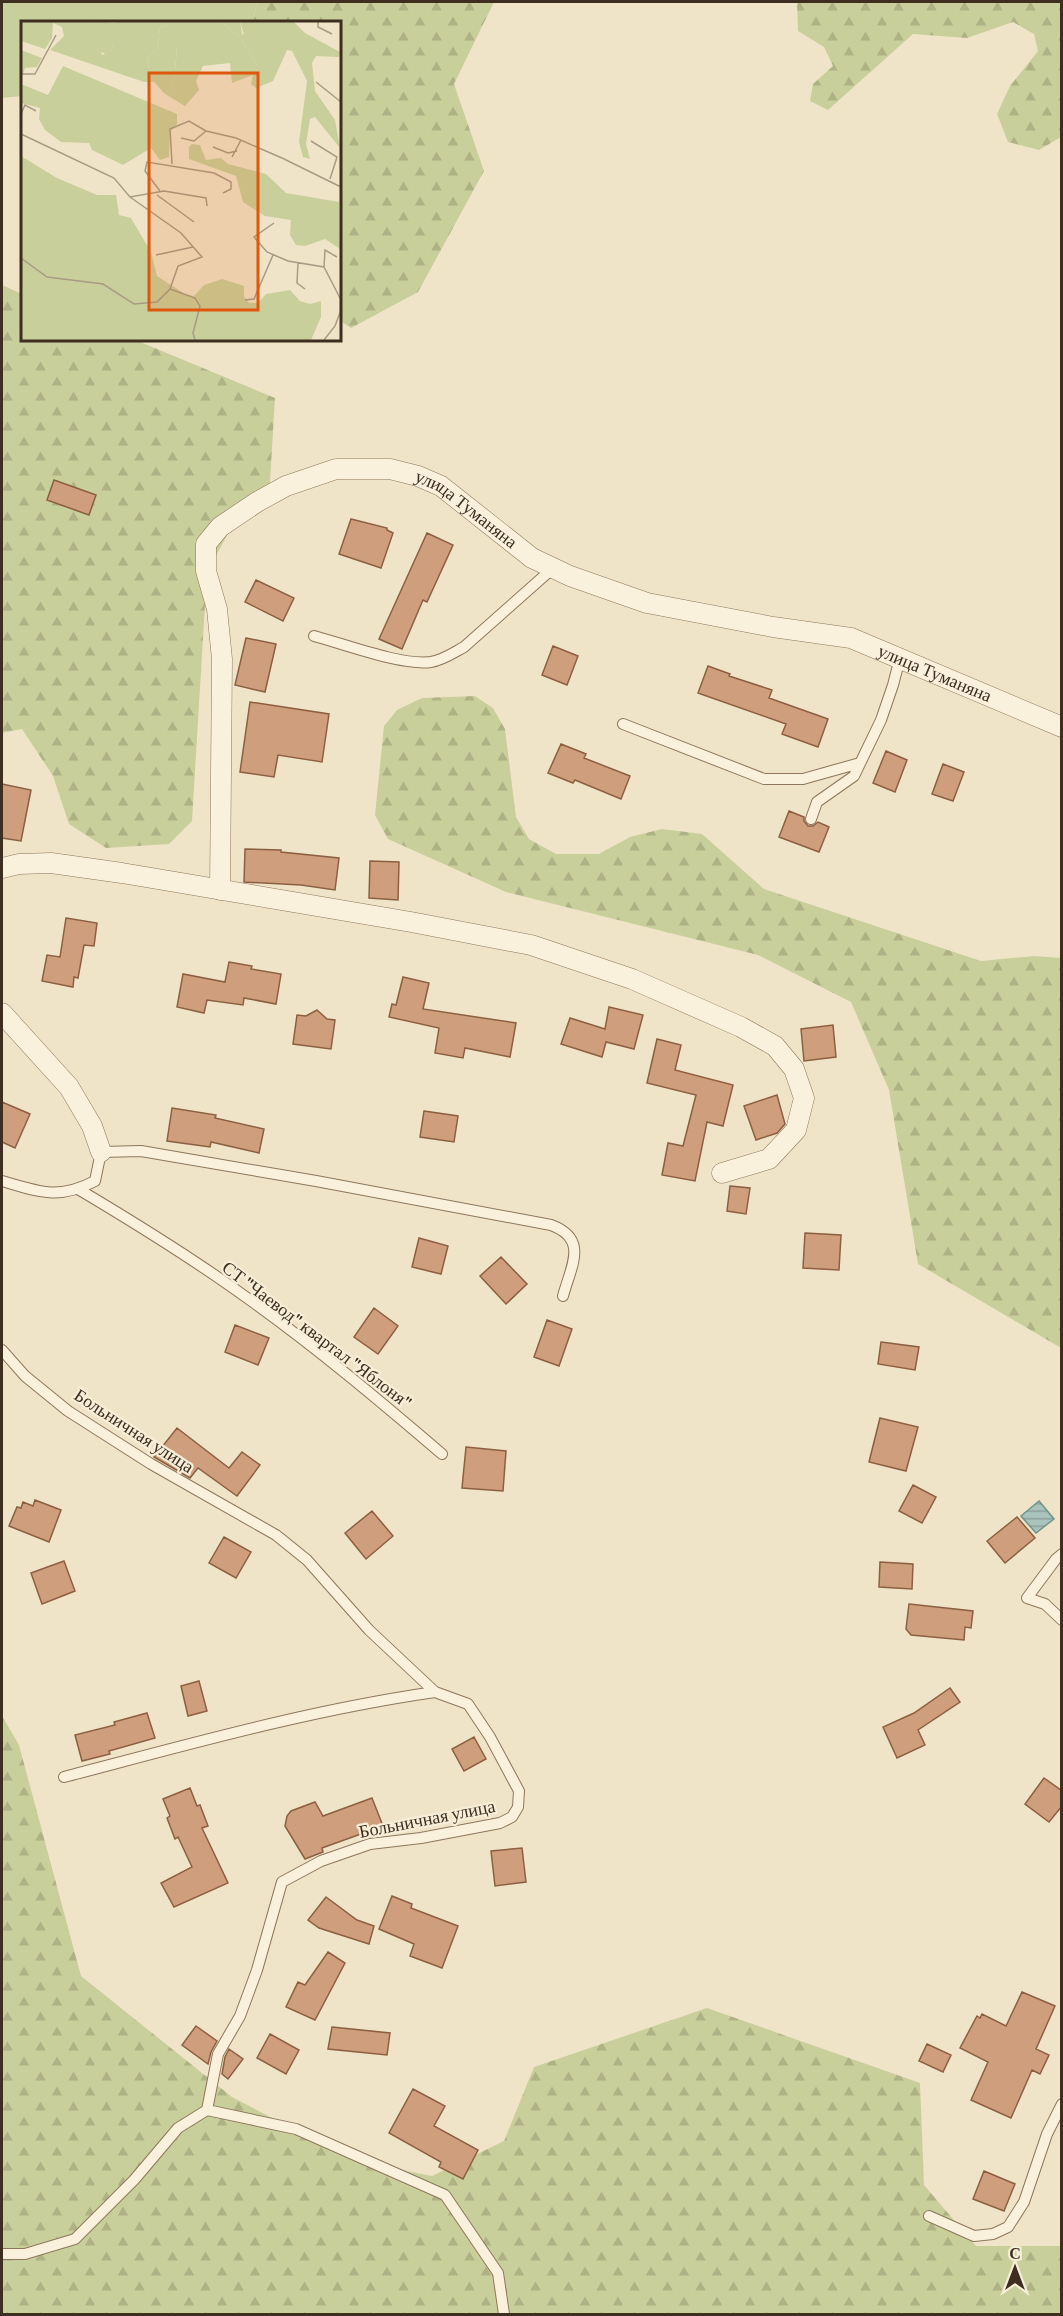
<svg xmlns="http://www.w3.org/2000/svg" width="1063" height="2316" viewBox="0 0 1063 2316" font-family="'Crimson Pro',serif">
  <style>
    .grass { fill: #c9cf9b }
    .forest { fill: url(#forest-firs) }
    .water { fill: url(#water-rules); stroke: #6f938a; stroke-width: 1.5 }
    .building { fill: #cf9f7d; stroke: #8d5f41; stroke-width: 1.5 }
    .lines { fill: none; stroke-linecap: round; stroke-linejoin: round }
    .lane-casing { stroke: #8d765c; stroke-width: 12 }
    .street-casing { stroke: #8d765c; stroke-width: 21 }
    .lane { stroke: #faf1dc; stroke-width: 10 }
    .street { stroke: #faf1dc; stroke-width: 20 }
    .labels { text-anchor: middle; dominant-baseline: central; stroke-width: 4.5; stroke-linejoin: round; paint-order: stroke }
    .street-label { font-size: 18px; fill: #3d2e20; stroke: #f7eed8 }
    .inset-road { fill: none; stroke: #a89b85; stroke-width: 1.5 }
    .view { fill: #df570d; fill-opacity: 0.15; stroke: #df570d; stroke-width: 3 }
    .inset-edge { fill: none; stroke: #3d2e20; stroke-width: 3 }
  </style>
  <defs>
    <pattern id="forest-firs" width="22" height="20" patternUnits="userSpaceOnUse" patternTransform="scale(1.5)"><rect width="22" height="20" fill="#c9cf9b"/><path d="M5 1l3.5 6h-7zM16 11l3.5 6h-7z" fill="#aeb285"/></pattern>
    <pattern id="water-rules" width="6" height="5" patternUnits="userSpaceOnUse" patternTransform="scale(1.5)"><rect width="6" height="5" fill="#a9c4bc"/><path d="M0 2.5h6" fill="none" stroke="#8ba098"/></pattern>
  </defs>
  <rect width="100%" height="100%" fill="#f0e4c8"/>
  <path class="grass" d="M 2,2 L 257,2 L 253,22 L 22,22 L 22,96 L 2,98 Z"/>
  <path class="forest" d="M 257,2 L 494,2 L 454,84 L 484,171 L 418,292 L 351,328 L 339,320 L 339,22 L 253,22 Z
    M 797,2 L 1061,2 L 1061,137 L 1039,150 L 1008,142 L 997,114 L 1010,86 L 1038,51 L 1034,34 L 1013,22 L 967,38 L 913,34 L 828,110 L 810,101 L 813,84 L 833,66 L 824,47 L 798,31 Z
    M 2,285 L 22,294 L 22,339 L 133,339 L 275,398 L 269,498 L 237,517 L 207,572 L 192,821 L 169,844 L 106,848 L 69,824 L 53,776 L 22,729 L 2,733 Z
    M 475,696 L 493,708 L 505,729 L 516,817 L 529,839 L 556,854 L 599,854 L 630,837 L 662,829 L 702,834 L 764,889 L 981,961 L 1034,956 L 1061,958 L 1061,1348 L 918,1264 L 889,1090 L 851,1002 L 758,955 L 506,892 L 388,839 L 375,815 L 384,726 L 397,710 L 422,698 Z
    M 2,1716 L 19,1745 L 81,1976 L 232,2097 L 353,2160 L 432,2176 L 504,2141 L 534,2067 L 707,2008 L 920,2083 L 924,2185 L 976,2246 L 1061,2246 L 1061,2314 L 2,2314 Z"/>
  <path class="water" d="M 1039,1501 L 1054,1519 L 1036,1533 L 1021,1516 Z"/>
  <path class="building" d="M 54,480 L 96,495 L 89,515 L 47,500 Z
    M 351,519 L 387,528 L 387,530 L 393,533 L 381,568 L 339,554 Z
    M 427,533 L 453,545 L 427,602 L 423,600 L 402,649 L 379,639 Z
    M 256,580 L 294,598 L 283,621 L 245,602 Z
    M 246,638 L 276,644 L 265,692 L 235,685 Z
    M 553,646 L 578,656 L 567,685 L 542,675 Z
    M 708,666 L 730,674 L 729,676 L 772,690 L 769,698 L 828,719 L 818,747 L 782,734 L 786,724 L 698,693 Z
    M 250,702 L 329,714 L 322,762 L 278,755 L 274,777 L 240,772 Z
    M 561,744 L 586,754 L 584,758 L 630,776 L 621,799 L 575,780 L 573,783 L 548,773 Z
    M 886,751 L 907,760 L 895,792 L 873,783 Z
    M 943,764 L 964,772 L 953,801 L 932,794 Z
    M 2,784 L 31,790 L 21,841 L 2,838 Z
    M 789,811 L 804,817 L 804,821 L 808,826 L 813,826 L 818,822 L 829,827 L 819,852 L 779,837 Z
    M 245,849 L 281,850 L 281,852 L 339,858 L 335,890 L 301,885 L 244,882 Z
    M 370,861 L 399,862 L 398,900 L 369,898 Z
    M 66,918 L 97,923 L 94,946 L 84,945 L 78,978 L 74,977 L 73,987 L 42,981 L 47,955 L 60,957 Z
    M 229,962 L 252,966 L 251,969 L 281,974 L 276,1004 L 244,998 L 243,1005 L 207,1000 L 204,1013 L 177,1007 L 183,974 L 225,982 Z
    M 403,977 L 429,983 L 423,1009 L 516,1023 L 510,1057 L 465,1048 L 463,1058 L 435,1053 L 439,1028 L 389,1017 L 392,1004 L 396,1005 Z
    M 609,1007 L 643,1015 L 634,1049 L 606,1042 L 602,1057 L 561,1044 L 570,1018 L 605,1029 Z
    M 317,1010 L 327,1019 L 335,1020 L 331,1049 L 293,1044 L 297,1015 L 306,1016 Z
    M 833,1025 L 836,1057 L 804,1061 L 801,1029 Z
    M 657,1039 L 681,1045 L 675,1070 L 733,1085 L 723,1126 L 707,1122 L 695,1181 L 662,1175 L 668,1143 L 683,1146 L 696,1095 L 647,1083 Z
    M 777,1095 L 785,1124 L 777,1133 L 756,1140 L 744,1106 Z
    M 2,1102 L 30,1114 L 15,1148 L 2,1142 Z
    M 172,1108 L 216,1115 L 215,1118 L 264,1129 L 259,1153 L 211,1142 L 210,1147 L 167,1141 Z
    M 424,1111 L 458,1116 L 454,1142 L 420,1137 Z
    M 730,1186 L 750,1188 L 746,1214 L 727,1211 Z
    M 805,1233 L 841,1235 L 839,1270 L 803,1268 Z
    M 419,1238 L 448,1246 L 441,1274 L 412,1267 Z
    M 501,1257 L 527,1284 L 506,1304 L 480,1276 Z
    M 374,1308 L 398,1326 L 378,1354 L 354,1337 Z
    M 547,1320 L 572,1329 L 559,1366 L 534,1357 Z
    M 235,1325 L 269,1338 L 258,1365 L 225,1352 Z
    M 881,1342 L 919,1347 L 915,1370 L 878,1364 Z
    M 880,1418 L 918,1427 L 906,1471 L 869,1462 Z
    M 177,1428 L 229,1468 L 242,1452 L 260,1465 L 237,1496 L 198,1468 L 190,1478 L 154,1457 Z
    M 466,1447 L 506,1451 L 503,1491 L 462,1488 Z
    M 913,1485 L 936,1497 L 922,1523 L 899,1511 Z
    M 35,1500 L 61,1510 L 49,1542 L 9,1526 L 17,1507 L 21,1508 L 23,1502 L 33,1506 Z
    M 372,1511 L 393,1536 L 366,1559 L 345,1533 Z
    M 1017,1517 L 1035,1538 L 1005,1563 L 987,1541 Z
    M 224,1537 L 251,1552 L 236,1578 L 209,1563 Z
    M 64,1561 L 75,1591 L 42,1604 L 31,1573 Z
    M 880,1562 L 913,1564 L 912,1589 L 879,1587 Z
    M 909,1604 L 973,1611 L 971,1628 L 965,1627 L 964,1640 L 911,1635 L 906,1629 Z
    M 199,1681 L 207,1711 L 188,1716 L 181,1686 Z
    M 950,1688 L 960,1702 L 918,1730 L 925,1745 L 897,1758 L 883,1727 L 914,1713 Z
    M 147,1713 L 155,1738 L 109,1751 L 110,1754 L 82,1761 L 75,1735 L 115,1725 L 114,1722 Z
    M 474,1737 L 486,1759 L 464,1771 L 452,1749 Z
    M 1044,1778 L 1062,1791 L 1062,1806 L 1049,1822 L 1025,1804 Z
    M 190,1788 L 197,1806 L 200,1805 L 208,1826 L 202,1828 L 228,1883 L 174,1907 L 161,1883 L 192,1867 L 178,1837 L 175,1839 L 167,1818 L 170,1816 L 163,1799 Z
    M 372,1798 L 383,1826 L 322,1848 L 323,1852 L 305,1859 L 285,1826 L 287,1816 L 291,1811 L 315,1802 L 323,1816 Z
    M 522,1848 L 526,1882 L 495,1886 L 491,1851 Z
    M 392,1896 L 412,1904 L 411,1908 L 458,1926 L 442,1968 L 410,1956 L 414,1944 L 379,1929 Z
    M 326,1897 L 357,1920 L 374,1926 L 369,1944 L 319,1928 L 308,1920 Z
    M 328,1952 L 345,1963 L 315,2020 L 286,2007 L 298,1982 L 305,1985 Z
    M 1022,1992 L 1055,2006 L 1036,2049 L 1049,2055 L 1040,2074 L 1032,2070 L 1011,2118 L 971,2100 L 988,2062 L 960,2048 L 977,2016 L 980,2018 L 982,2014 L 1006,2026 Z
    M 196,2026 L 217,2041 L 211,2052 L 208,2064 L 182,2045 Z
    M 332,2027 L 390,2033 L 387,2055 L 328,2049 Z
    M 270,2034 L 299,2050 L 286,2074 L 257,2058 Z
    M 927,2044 L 951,2055 L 943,2072 L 919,2061 Z
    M 229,2049 L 243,2059 L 228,2079 L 222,2074 L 225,2057 Z
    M 413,2089 L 445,2106 L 434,2126 L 478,2150 L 463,2179 L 439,2167 L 441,2162 L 389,2133 Z
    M 984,2171 L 1015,2184 L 1004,2211 L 973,2199 Z"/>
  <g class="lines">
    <g class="lane-casing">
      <path id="lane" d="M 314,636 C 344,644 402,666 431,662 C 443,660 453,653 464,647 L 552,569
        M 623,724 L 764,779 L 803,779 L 860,763
        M 811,819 L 817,802 L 854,776 L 881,720 L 893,685 L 900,658
        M 2,1181 C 39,1192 59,1200 95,1181 L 101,1152 L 141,1151 L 316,1181 L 551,1225 C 589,1239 571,1266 563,1296
        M 78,1189 C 137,1224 195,1260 250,1300 C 317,1348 380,1401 442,1454
        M 2,1350 L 25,1376 L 68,1411 L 151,1464 L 276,1535 L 307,1560 L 369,1630 L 435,1692 L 468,1704 L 490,1737 L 519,1791 L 518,1807 L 512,1817 L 500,1823 L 421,1838 L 370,1844 L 321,1861 L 282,1882 L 257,1970 L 240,2016 L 218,2054 L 207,2110 L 178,2128 L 134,2180 L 75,2239 L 25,2254 L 2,2254
        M 1062,1554 L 1056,1559 L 1027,1598 L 1045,1604 L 1062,1620
        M 64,1777 C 186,1745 309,1710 435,1692
        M 207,2110 L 296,2129 L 445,2195 L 498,2273 L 504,2314
        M 929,2216 L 974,2236 L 993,2234 L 1008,2227 L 1024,2202 L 1047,2134 L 1062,2104"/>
    </g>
    <g class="street-casing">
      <g id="street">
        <path d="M 2,868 L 19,864 L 51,863 L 122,873 L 411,922 L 531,945 L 632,979 L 741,1027 L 775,1046 L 794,1069 L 804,1098 L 796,1130 L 769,1159 L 722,1173"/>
        <path id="s1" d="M 220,890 L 222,659 L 217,609 L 206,571 L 206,544 L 220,527 L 257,502 L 286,486 L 336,469 L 390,469 L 418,476 L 441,486 L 532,558 L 570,576 L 647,603 L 773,627 L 851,638 L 1062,727"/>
        <path d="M 2,1013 L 69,1087 L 92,1126 L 101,1152"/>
      </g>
    </g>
    <use href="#lane" class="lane"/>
    <use href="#street" class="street"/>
  </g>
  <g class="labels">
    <g class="street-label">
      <text stroke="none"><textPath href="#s1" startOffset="642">улица Туманяна</textPath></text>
      <text stroke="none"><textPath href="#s1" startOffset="1146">улица Туманяна</textPath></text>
      <text transform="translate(317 1335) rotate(37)">СТ "Чаевод" квартал "Яблоня"</text>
      <text transform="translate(134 1431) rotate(33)">Больничная улица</text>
      <text transform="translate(427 1819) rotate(-11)">Больничная улица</text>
    </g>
  </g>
  <g transform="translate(21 21)">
    <rect width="320" height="320" fill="#f0e4c8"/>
    <path d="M 74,0 L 95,2 L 91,30 L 87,34 L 78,30 ZM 199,0 L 219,0 L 221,13 L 237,20 L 237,46 L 220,17 ZM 144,4 L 156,27 L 153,61 L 144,73 L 133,61 L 123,61 L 122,56 L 128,46 L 126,37 L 136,29 L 139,7 Z" fill="#c9cf9b"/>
    <path d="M 0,0 L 74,0 L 81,34 L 91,30 L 94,0 L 199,0 L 220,17 L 237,46 L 237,21 L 224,18 L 219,0 L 272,0 L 284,12 L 319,31 L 318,36 L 295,35 L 291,42 L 294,70 L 314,99 L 319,127 L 294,96 L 289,98 L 285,123 L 289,138 L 282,136 L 278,121 L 286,60 L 271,30 L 266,29 L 252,60 L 235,67 L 230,63 L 232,54 L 211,62 L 209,42 L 182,45 L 175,60 L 178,69 L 164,85 L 144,73 L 153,61 L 156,27 L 146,17 L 144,4 L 139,7 L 136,29 L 126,37 L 128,46 L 123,61 L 29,29 L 43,15 L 41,6 L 32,2 L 31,17 L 24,28 L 0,20 ZM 0,29 L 21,37 L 16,46 L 4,47 L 0,60 ZM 42,45 L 156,93 L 156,103 L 149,111 L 148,136 L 139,139 L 130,127 L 102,144 L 71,129 L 68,122 L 40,121 L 24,109 L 18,98 L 19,87 L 0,82 L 0,63 L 27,74 ZM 171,123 L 179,124 L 185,139 L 200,137 L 207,143 L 245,153 L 265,172 L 318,181 L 319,228 L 304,218 L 284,225 L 275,224 L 269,214 L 270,199 L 244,195 L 222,181 L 215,155 L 168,138 L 168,126 ZM 0,135 L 36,157 L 76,174 L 95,174 L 98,194 L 110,197 L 130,231 L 136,255 L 164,273 L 173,275 L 183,264 L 201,258 L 223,265 L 223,276 L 228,282 L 237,282 L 245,273 L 269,269 L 279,280 L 289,283 L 300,280 L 300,296 L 290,319 L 0,319 Z" fill="#c9cf9b"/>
    <path class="inset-road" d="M 297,0 L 297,6 L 311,13M 0,53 L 14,53 L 35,14M 295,61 L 320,81M 0,93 L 4,84 L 15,90M 0,113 L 93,157 L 109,176 L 143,170 L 185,177 L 186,185M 160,117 L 173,120 L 185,110M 290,120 L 316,136 L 309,158M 192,126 L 207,132 L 216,130M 211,136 L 220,119M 151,143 L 149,108 L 168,100 L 185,110 L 215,117 L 261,137 L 320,166M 139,170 L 124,150 L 126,141 L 193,152 L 210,161 L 210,168 L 202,172M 136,174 L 173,201M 253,202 L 233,216 L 246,231 L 267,240 L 303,246 L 320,279M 135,234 L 172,226M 0,237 L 26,256 L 82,263 L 113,283 L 136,281 L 149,268 L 157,245 L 181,236 L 160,212 L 109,176M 277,242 L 276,262 L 284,268M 303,246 L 304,229 L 316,236M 149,268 L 174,277 L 179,285 L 172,312 L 174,319M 224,279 L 233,278 L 252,234M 303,319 L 314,305 L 320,289"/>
    <path class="view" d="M 128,52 L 237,52 L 237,289 L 128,289 Z"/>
    <rect width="320" height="320" class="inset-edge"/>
  </g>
  <rect width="1063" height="2316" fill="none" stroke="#3d2e20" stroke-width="6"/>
  <g transform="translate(1015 2268)" stroke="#f7eed8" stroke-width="4.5" paint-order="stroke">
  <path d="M0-4.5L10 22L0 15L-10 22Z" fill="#3d2e20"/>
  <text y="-9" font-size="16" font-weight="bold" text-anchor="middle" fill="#3d2e20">С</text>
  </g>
</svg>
